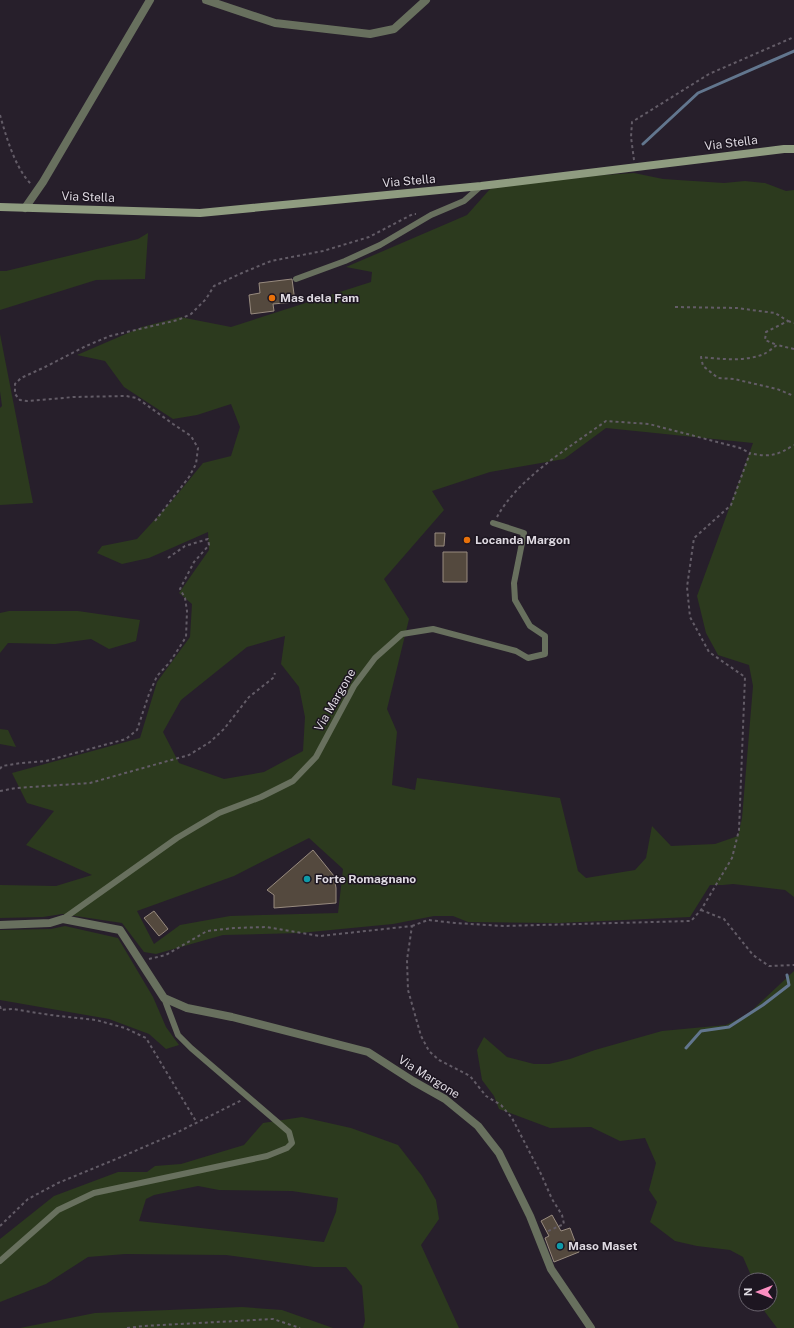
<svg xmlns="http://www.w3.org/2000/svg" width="794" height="1328" viewBox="0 0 794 1328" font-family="'Public Sans',sans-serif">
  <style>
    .green { fill: #2c3a1e; fill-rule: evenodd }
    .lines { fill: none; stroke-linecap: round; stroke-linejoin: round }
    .stream { stroke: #62768e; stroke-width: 3 }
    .building { fill: #54493e; stroke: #988b7f }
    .path { stroke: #635c67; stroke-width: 2; stroke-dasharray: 3 3; stroke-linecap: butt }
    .lane { stroke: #68705e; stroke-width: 6 }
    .street { stroke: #68705e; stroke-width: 8 }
    .secondary { stroke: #8f9c80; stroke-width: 8 }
    .food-dot { fill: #e8710a; stroke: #1d1621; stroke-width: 1.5 }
    .culture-dot { fill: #0f9aa8; stroke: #1d1621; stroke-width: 1.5 }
    .labels { text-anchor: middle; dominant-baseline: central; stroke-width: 3; stroke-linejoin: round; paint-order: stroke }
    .street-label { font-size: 12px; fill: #ded9e1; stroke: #1d1621 }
    .poi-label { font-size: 12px; font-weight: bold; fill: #ded9e1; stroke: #1d1621; text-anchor: start }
  </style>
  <rect width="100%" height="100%" fill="#271f2b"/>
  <path class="green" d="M 634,173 L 663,179 L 724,183 L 745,181 L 765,183 L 786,191 L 794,190 L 794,897 L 785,890 L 733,884 L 723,885 L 710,885 L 690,917 L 558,923 L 468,922 L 453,916 L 434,916 L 393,924 L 300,933 L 223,935 L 156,954 L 144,952 L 122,923 L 62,914 L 43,917 L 0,918 L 0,885 L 56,886 L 92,875 L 26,845 L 54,811 L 27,803 L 12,773 L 140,738 L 157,682 L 190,637 L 192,604 L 179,593 L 209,550 L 208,532 L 149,558 L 122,564 L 97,553 L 102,546 L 137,539 L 171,502 L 203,463 L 231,456 L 240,427 L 231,404 L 197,415 L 173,419 L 124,387 L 105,361 L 77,355 L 142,327 L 180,317 L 231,327 L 371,282 L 372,272 L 346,267 L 467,215 L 490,189 L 530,180 ZM 606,428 L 753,443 L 697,596 L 706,633 L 718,655 L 749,665 L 753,686 L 742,818 L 738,836 L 715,844 L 671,846 L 652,826 L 646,858 L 635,870 L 586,878 L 578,871 L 560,798 L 417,778 L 415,790 L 392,785 L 397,732 L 387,709 L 409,619 L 384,579 L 444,510 L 432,491 L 490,472 L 564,459 ZM 285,636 L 281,664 L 299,687 L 305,717 L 303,751 L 264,772 L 224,779 L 179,763 L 163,732 L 181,700 L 247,647 ZM 309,838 L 343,869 L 338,913 L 230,916 L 180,925 L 154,944 L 137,911 L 234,876 Z
    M 148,233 L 145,279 L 96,280 L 0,310 L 0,271 L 6,271 L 138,239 Z
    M 0,334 L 33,503 L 0,505 L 0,408 L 2,406 L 0,391 Z
    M 9,611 L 78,611 L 140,620 L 136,641 L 109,649 L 91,639 L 55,644 L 8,643 L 0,653 L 0,613 Z
    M 0,729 L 8,730 L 16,747 L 0,744 Z
    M 65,926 L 118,938 L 153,997 L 166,1027 L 179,1045 L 166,1049 L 149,1034 L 109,1019 L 0,1000 L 0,930 L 51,929 Z
    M 794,971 L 794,1328 L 777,1328 L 765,1312 L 762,1304 L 770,1304 L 770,1280 L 753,1280 L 743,1257 L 730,1250 L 697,1246 L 675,1241 L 650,1222 L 657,1202 L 649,1190 L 656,1163 L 645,1138 L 620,1141 L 591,1127 L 550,1128 L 499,1109 L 494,1096 L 482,1080 L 477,1050 L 484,1037 L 507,1057 L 534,1064 L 549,1064 L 570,1059 L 595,1050 L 662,1031 L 726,1025 L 748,1014 Z
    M 302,1117 L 351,1128 L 398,1145 L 422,1176 L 436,1200 L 439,1219 L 421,1245 L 459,1328 L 363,1328 L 365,1321 L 362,1286 L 346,1267 L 314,1267 L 226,1255 L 125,1254 L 88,1257 L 46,1284 L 0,1302 L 0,1239 L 54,1196 L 118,1172 L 147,1172 L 155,1166 L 181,1164 L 244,1145 L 263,1123 ZM 198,1186 L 219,1190 L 292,1191 L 338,1198 L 336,1212 L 324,1242 L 139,1221 L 146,1199 L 154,1195 Z
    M 242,1307 L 282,1310 L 333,1328 L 20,1328 L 95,1313 Z"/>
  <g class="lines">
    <path class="stream" d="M 643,144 L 698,93 L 794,51
      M 686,1048 L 701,1031 L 729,1027 L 763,1005 L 789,985 L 787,975"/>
  </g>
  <path class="building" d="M 292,279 L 295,302 L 273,304 L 274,311 L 251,314 L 249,295 L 260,293 L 259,283 Z
    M 435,533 L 445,533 L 444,546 L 435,546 Z
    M 443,552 L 467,552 L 467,582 L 443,582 Z
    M 313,850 L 334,876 L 336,888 L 336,903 L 274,908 L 274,895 L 267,890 Z
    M 154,911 L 168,929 L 159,936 L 144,918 Z
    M 552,1215 L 561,1231 L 570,1228 L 579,1252 L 554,1262 L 545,1238 L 549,1236 L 541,1221 Z"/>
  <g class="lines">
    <path class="path" d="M 0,115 C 6,136 15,168 31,184
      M 634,160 L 631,137 L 632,122 L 709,74 L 794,37
      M 675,307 L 737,308 L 759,311 L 775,313 L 788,321 L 766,332 L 765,340 L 777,345
      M 788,321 L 794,323
      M 794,349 L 777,345 C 773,348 768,352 764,354 C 744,362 721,359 701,357 L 703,366 L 718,378 L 734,379 L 777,389 L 794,396
      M 497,517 C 518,478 570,447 606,421 L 649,424 L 740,448 L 750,453
      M 155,521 L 189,477 L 196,464 L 198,448 L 191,436 L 173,424 L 137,398 L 126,396 L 74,397 L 27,401 L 20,400 L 15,394 L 15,384 L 21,378 L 45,367 L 86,346 L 110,336 L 178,320 L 191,314 L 206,299 L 214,286 L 242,273 L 271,261 L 323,251 L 369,237 L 413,214 L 416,214
      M 0,769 L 2,766 L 21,763 L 46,761 L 126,739 L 137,730 L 149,694 L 157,676 L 170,662 L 186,637 L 187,611 L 185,598 L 180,589 L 194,562 L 209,545 L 208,539 L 185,546 L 168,558
      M 0,791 L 16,788 L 90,783 L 189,755 L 210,742 L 224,729 L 249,697 L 273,678 L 275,673
      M 701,910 L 724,919 L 753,955 L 769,966 L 794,965
      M 412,926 L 428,920 L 455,923 L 503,926 L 691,921 L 701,910 L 732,858 L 739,830 L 745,677 L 709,652 L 690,617 L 687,587 L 694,538 L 731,505 L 750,453 C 769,458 778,455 794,445
      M 149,959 L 166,955 L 207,931 L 234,928 L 266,927 L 320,936 L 412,926 L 407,960 L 408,990 L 421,1036 L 429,1051 L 439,1060 L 470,1076 L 486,1096 L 501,1105 L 512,1118 L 541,1174 L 552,1199 L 562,1215 L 564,1224 L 546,1232
      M 0,1006 L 1,1010 L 13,1009 L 50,1015 L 96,1020 L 125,1028 L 146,1038 L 197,1123
      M 0,1226 L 28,1199 L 58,1183 L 121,1157 L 174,1134 L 242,1100
      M 127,1328 L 143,1326 L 273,1319 L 300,1328"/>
    <path class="lane" d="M 296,279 L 345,261 L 380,245 L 431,215 L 464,201 L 481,186
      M 63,919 L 177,838 L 219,813 L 261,797 L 293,781 L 316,757 L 354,686 L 375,658 L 402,634 L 433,629 L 516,651 L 528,658 L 545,654 L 545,636 L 530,626 L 515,600 L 514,583 L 524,533 L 493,523
      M 0,1261 L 58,1210 L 94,1193 L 267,1156 L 287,1148 L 292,1143 L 289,1132 L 191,1048 L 178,1035 L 164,998"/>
    <path class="street" d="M 206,0 L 275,23 L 370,34 L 394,29 L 426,0
      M 25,208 L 43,182 L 150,0
      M 0,925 L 50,923 L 63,919 L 120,930 L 164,998 L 187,1008 L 232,1017 L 368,1052 L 413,1081 L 445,1099 L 478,1126 L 499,1153 L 530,1216 L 551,1269 L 591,1328"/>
    <path class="secondary" d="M 0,207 L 200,213 L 481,186 L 784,149 L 794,149"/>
  </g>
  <g class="food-dot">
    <circle cx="272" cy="298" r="4"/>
    <circle cx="467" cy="540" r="4"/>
  </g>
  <g class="culture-dot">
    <circle cx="307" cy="879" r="4"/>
    <circle cx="560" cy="1246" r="4"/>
  </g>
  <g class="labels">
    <g class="street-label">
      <text transform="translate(731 143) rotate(-7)">Via Stella</text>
      <text transform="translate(409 181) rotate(-5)">Via Stella</text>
      <text transform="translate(88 197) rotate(2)">Via Stella</text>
      <text transform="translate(335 700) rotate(-60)">Via Margone</text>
      <text transform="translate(429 1077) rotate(32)">Via Margone</text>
    </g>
    <g class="poi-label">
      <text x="280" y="298">Mas dela Fam</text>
      <text x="475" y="540">Locanda Margon</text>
      <text x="315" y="879">Forte Romagnano</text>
      <text x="568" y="1246">Maso Maset</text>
    </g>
  </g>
  <g transform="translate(758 1292) rotate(270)"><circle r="19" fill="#1d1621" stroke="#6a646e"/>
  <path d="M0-3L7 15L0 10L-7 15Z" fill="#fc8fc2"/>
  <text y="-6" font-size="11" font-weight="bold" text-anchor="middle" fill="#ded9e1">N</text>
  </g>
</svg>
